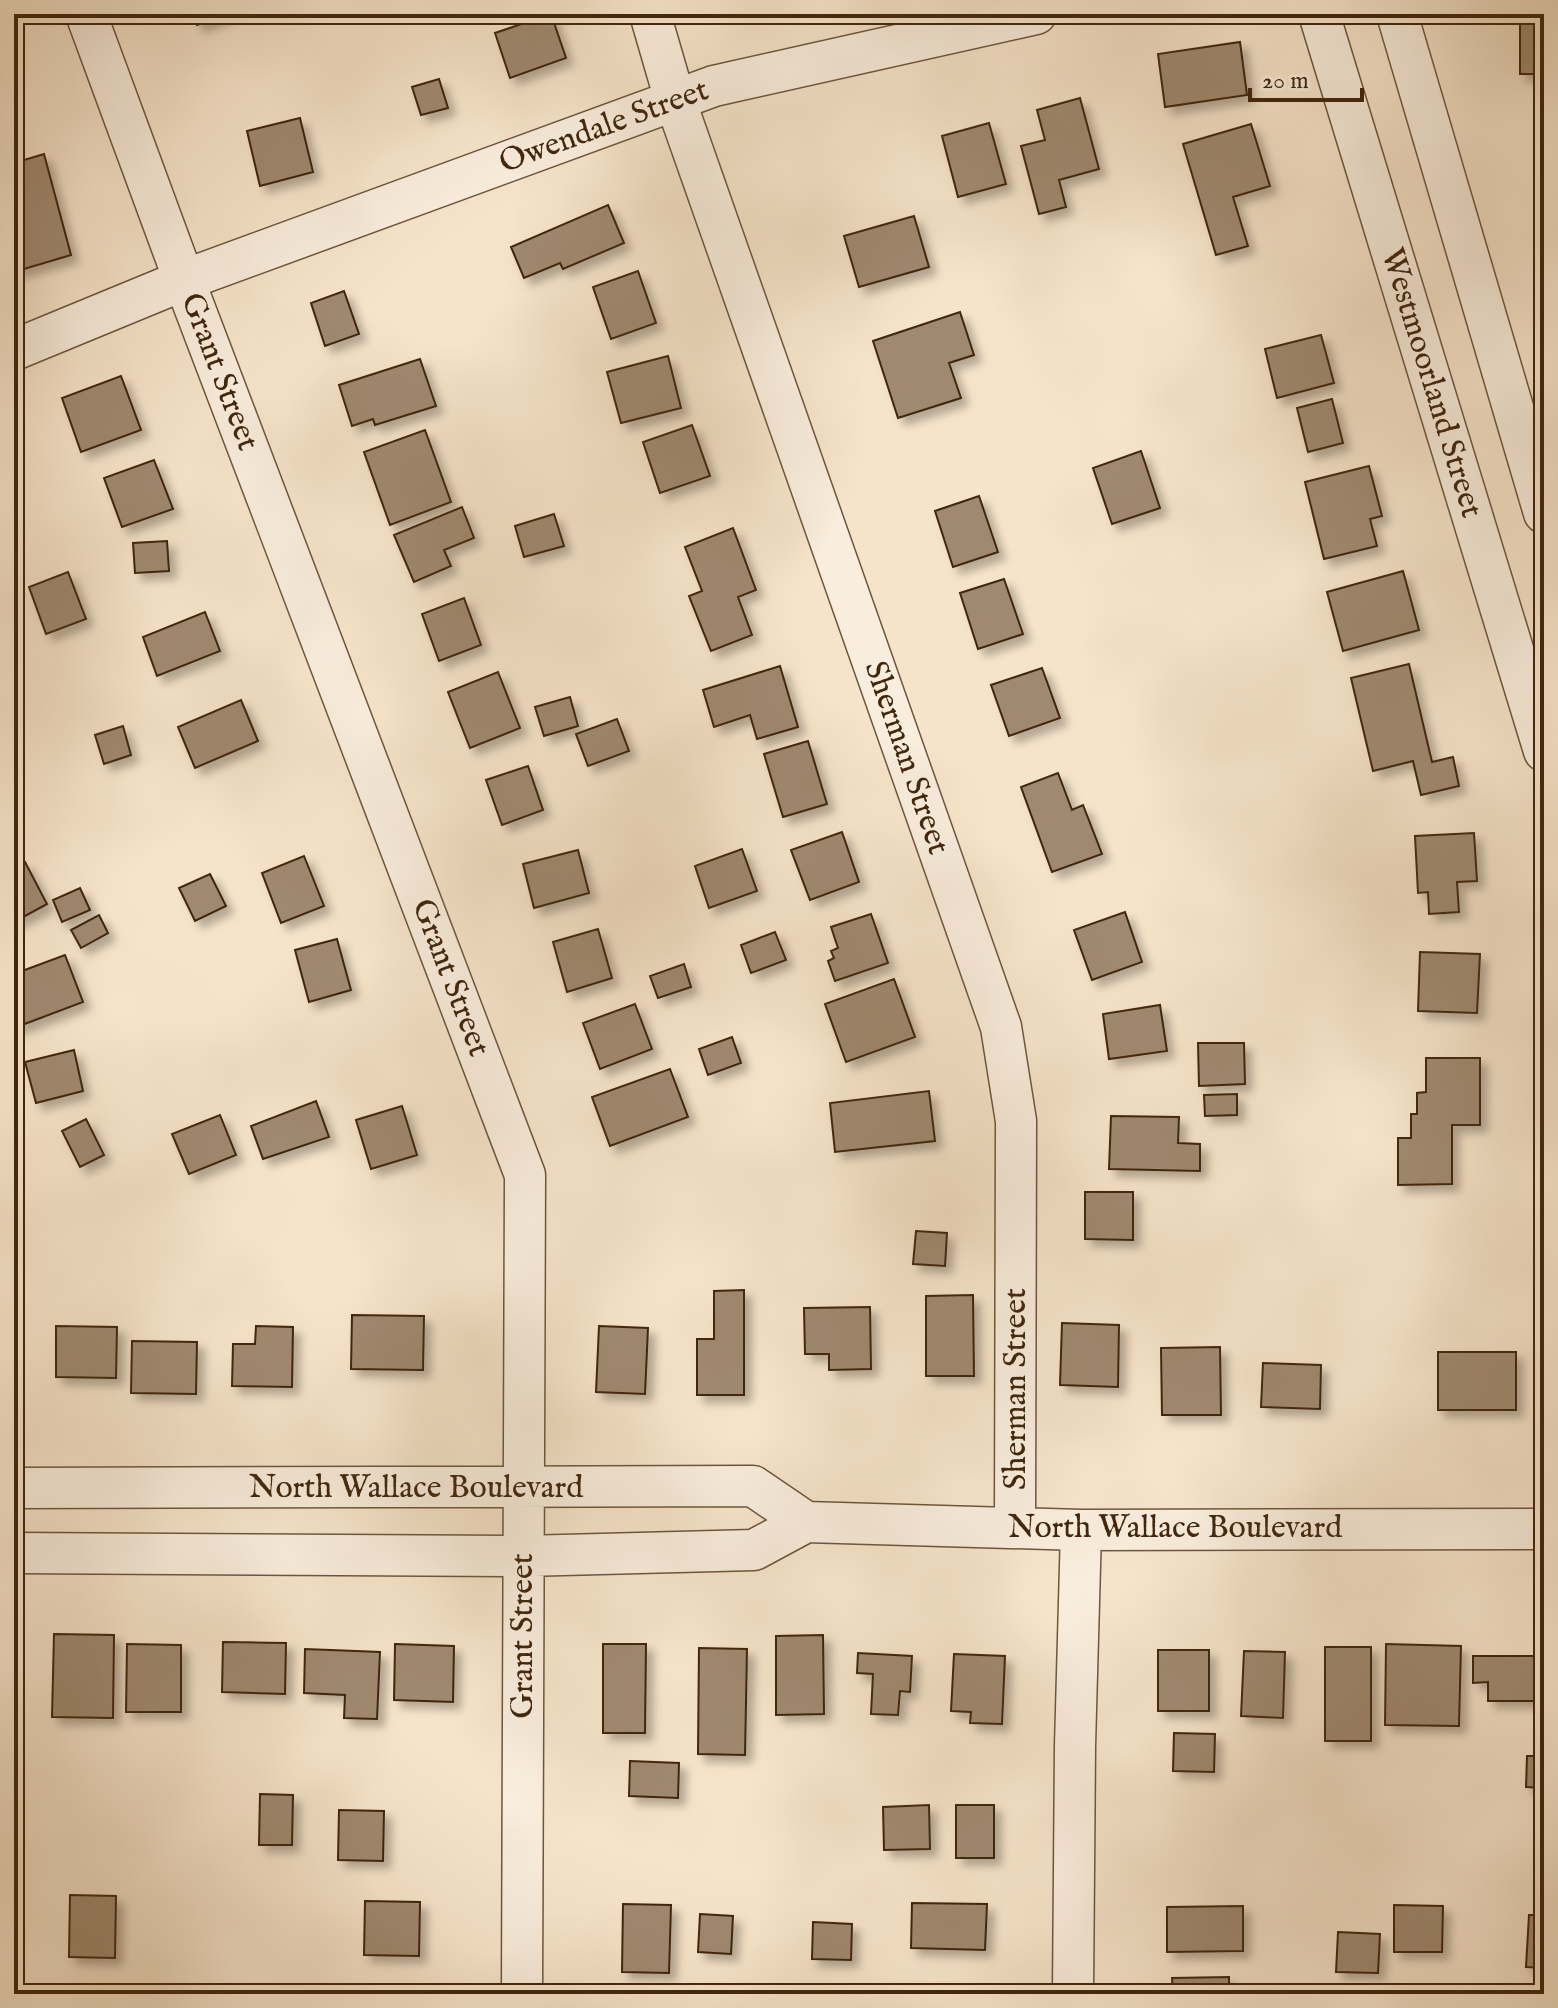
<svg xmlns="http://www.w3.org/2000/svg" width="1558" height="2008" viewBox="0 0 1558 2008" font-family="'IM FELL English',serif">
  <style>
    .building { fill: #9f896f; stroke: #41260c; stroke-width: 2; filter: url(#shadow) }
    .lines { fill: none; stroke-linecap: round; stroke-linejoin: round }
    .street-casing { stroke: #6e563c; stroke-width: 43 }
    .street { stroke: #f9eddd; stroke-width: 40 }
    .labels { text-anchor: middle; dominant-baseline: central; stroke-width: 6; stroke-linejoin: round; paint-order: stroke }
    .street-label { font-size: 32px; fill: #41260c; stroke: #f9eddd }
  </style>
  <defs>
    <filter id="shadow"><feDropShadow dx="7" dy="7" stdDeviation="4" flood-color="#0004"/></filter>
  </defs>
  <rect width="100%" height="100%" fill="#f6e4ca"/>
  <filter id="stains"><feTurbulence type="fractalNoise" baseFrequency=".0025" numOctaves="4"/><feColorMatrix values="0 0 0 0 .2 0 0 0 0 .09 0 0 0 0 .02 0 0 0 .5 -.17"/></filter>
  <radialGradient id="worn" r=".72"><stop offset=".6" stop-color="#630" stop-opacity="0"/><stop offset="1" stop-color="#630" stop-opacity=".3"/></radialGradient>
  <path class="building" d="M 193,14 L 229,14 L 197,25 Z
    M 551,14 L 566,58 L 510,78 L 495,33 Z
    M 1520,14 L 1544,14 L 1544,74 L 1520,74 Z
    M 1240,42 L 1247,95 L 1165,107 L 1158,54 Z
    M 439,79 L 448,108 L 421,115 L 412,87 Z
    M 1080,98 L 1099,169 L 1059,180 L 1066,207 L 1039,214 L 1021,146 L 1045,140 L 1037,110 Z
    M 300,118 L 313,172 L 260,186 L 247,131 Z
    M 989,123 L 1006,184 L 958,197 L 942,136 Z
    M 1251,124 L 1270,186 L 1233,197 L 1248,246 L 1216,255 L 1183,144 Z
    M 44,154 L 71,255 L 14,272 L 14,163 Z
    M 608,205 L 624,243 L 563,269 L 560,263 L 524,278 L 511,247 Z
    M 914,216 L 929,267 L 859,287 L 844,236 Z
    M 638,271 L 656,323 L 611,339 L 593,287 Z
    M 344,291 L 359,334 L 325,346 L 311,303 Z
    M 960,312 L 974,355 L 949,363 L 961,398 L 898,418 L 873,341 Z
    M 1321,335 L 1334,383 L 1277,398 L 1265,349 Z
    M 668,356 L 681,408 L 621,423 L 607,372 Z
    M 420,359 L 436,406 L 375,425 L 373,419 L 352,426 L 339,385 Z
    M 121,376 L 141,430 L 81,452 L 62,398 Z
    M 1332,399 L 1343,443 L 1308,452 L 1297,408 Z
    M 692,425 L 710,476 L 660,493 L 643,442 Z
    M 425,430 L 451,502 L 390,525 L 364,452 Z
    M 1141,451 L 1160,508 L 1112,524 L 1093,468 Z
    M 154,460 L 173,509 L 122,527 L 104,478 Z
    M 1369,466 L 1382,516 L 1370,519 L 1377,546 L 1324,559 L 1305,482 Z
    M 979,496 L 998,552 L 953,567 L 935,511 Z
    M 462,507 L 474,538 L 444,550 L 451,566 L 414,582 L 394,535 Z
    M 554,514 L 564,546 L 524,557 L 515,526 Z
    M 733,528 L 756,590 L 738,597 L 752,635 L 711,651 L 689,596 L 702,591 L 685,547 Z
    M 167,541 L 169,571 L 135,573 L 133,543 Z
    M 1403,571 L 1419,630 L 1343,651 L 1327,592 Z
    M 68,572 L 86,619 L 46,634 L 29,587 Z
    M 1004,579 L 1023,634 L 978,649 L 960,593 Z
    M 464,598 L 481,645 L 439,661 L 422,614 Z
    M 205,612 L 220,651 L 157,676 L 143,637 Z
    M 1409,664 L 1432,762 L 1453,757 L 1459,786 L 1421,795 L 1413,761 L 1373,771 L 1351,678 Z
    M 780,666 L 798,727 L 757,739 L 750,715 L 714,727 L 703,690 Z
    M 1042,668 L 1060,718 L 1009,736 L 991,685 Z
    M 498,672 L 520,728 L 470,748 L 448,692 Z
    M 570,697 L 578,726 L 544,736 L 535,707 Z
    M 241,700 L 258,741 L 195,768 L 178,727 Z
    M 617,719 L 629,751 L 588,766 L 576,734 Z
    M 123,726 L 131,755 L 104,764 L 95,735 Z
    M 808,741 L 827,804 L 783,817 L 764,754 Z
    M 528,766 L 543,810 L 502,825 L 486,780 Z
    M 1058,773 L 1072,810 L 1083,805 L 1102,854 L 1052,872 L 1021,787 Z
    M 842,832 L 859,882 L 810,900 L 791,850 Z
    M 1474,833 L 1477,881 L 1457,882 L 1459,912 L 1429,914 L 1428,892 L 1418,893 L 1415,836 Z
    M 742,849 L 757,891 L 709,908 L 695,866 Z
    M 578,850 L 589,893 L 534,908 L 523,864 Z
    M 304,856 L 324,906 L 281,923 L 262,873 Z
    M 25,862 L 47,904 L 14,922 L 14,867 Z
    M 210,874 L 226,906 L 195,921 L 179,888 Z
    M 80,888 L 90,910 L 62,922 L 53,900 Z
    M 1125,912 L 1142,962 L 1092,980 L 1074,930 Z
    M 871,914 L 888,963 L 835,981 L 828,961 L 834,958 L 831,951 L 838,948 L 831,927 Z
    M 99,915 L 108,933 L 81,948 L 71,930 Z
    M 598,929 L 612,978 L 567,992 L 553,942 Z
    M 775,932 L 786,960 L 751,973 L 741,945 Z
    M 337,939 L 351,990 L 309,1002 L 295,950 Z
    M 1420,952 L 1480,954 L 1477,1013 L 1418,1011 Z
    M 65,955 L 83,1002 L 14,1028 L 14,974 Z
    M 684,964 L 691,987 L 658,998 L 650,976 Z
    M 894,979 L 915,1037 L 846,1062 L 825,1004 Z
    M 635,1004 L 652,1049 L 600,1069 L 583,1023 Z
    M 1160,1005 L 1167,1051 L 1109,1059 L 1103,1014 Z
    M 732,1037 L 741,1063 L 708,1075 L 699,1049 Z
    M 1198,1043 L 1244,1043 L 1245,1084 L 1199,1086 Z
    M 74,1050 L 83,1091 L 36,1103 L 25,1062 Z
    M 1426,1058 L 1480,1058 L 1480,1125 L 1452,1125 L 1452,1184 L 1398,1185 L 1398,1138 L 1411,1138 L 1411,1114 L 1417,1114 L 1417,1093 L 1426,1092 Z
    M 670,1069 L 688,1117 L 610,1146 L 592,1097 Z
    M 929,1091 L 935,1141 L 835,1152 L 830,1103 Z
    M 1237,1094 L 1237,1115 L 1205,1116 L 1204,1095 Z
    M 316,1101 L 329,1137 L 263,1159 L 251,1126 Z
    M 402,1106 L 417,1155 L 371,1169 L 356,1120 Z
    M 220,1115 L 236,1155 L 189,1174 L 172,1134 Z
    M 1111,1116 L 1179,1117 L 1178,1143 L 1200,1144 L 1200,1171 L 1109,1169 Z
    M 86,1119 L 104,1155 L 80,1167 L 62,1131 Z
    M 1085,1192 L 1133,1192 L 1133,1240 L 1085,1239 Z
    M 916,1231 L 947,1233 L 945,1266 L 913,1264 Z
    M 744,1290 L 744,1395 L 697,1395 L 697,1339 L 714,1339 L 714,1291 Z
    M 973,1295 L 974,1376 L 926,1376 L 926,1296 Z
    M 870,1307 L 871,1369 L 829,1370 L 829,1354 L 805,1354 L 804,1308 Z
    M 352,1315 L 424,1316 L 423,1370 L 351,1369 Z
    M 1062,1323 L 1119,1325 L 1118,1387 L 1060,1385 Z
    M 56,1326 L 117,1327 L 116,1378 L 56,1377 Z
    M 256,1326 L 293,1327 L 292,1387 L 232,1386 L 233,1344 L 255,1344 Z
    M 599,1326 L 648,1328 L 645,1394 L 596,1392 Z
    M 132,1341 L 197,1342 L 196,1394 L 131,1393 Z
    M 1220,1347 L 1221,1415 L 1162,1415 L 1161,1348 Z
    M 1438,1352 L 1516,1352 L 1516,1410 L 1438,1410 Z
    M 1263,1363 L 1321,1365 L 1320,1409 L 1261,1407 Z
    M 54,1634 L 114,1635 L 113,1718 L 52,1717 Z
    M 823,1635 L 824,1714 L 776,1715 L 776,1636 Z
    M 223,1642 L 286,1643 L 285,1694 L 222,1692 Z
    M 127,1644 L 181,1645 L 181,1712 L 126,1712 Z
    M 395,1644 L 454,1646 L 453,1702 L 394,1700 Z
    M 603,1644 L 646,1644 L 645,1733 L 603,1733 Z
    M 1386,1644 L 1461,1646 L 1459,1726 L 1385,1725 Z
    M 1325,1647 L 1371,1647 L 1371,1741 L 1325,1741 Z
    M 699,1648 L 747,1649 L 745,1755 L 698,1754 Z
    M 305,1649 L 380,1652 L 377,1719 L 344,1718 L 345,1695 L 304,1693 Z
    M 1158,1650 L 1209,1650 L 1209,1711 L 1158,1711 Z
    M 1244,1651 L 1285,1652 L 1283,1718 L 1241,1716 Z
    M 858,1653 L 912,1656 L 910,1692 L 900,1691 L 898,1715 L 871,1714 L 873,1674 L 857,1673 Z
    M 954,1654 L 1005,1656 L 1002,1724 L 970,1723 L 971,1712 L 951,1711 Z
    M 1473,1656 L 1539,1656 L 1540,1701 L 1488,1701 L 1488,1682 L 1473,1683 Z
    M 1174,1733 L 1215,1734 L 1214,1772 L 1173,1771 Z
    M 1527,1756 L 1544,1756 L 1544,1788 L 1526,1787 Z
    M 630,1761 L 679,1763 L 678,1798 L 629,1796 Z
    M 260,1794 L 293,1795 L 292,1845 L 259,1845 Z
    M 929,1805 L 930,1849 L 884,1850 L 883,1807 Z
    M 956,1805 L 994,1805 L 994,1858 L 956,1858 Z
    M 339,1810 L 384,1811 L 383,1861 L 338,1860 Z
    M 70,1895 L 116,1896 L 115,1958 L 69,1957 Z
    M 365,1901 L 420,1902 L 419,1956 L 364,1955 Z
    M 912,1903 L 987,1904 L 985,1950 L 911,1948 Z
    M 623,1904 L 671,1905 L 669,1973 L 622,1972 Z
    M 1394,1905 L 1443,1906 L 1442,1952 L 1394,1952 Z
    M 1243,1906 L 1243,1951 L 1167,1952 L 1167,1907 Z
    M 700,1914 L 733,1916 L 731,1954 L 698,1952 Z
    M 1529,1915 L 1544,1915 L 1544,1968 L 1526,1967 Z
    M 813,1922 L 852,1924 L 851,1960 L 812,1959 Z
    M 1338,1932 L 1380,1934 L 1378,1973 L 1336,1972 Z
    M 1229,1977 L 1229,1994 L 1173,1994 L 1172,1978 Z
    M 641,1987 L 682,1989 L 682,1994 L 641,1994 Z
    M 931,1991 L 995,1993 L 995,1994 L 931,1994 Z"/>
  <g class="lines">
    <g class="street-casing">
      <path id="street" d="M 86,14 L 184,280 L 525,1175 L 522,1994
        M 650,14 L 675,100 L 1001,1027 L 1016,1121 L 1015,1528
        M 1319,14 L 1544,751
        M 1397,14 L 1544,513
        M 14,350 L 184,280 L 714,86 L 1036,14
        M 14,1488 L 753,1486 L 806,1522
        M 14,1553 L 524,1556 L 754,1550 L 806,1522 L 1081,1530 L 1544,1529
        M 1073,1994 L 1075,1746 L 1081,1530"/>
    </g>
    <use href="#street" class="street"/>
  </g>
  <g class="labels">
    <g class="street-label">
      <text transform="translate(604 127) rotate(-20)">Owendale Street</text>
      <text transform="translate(219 372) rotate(69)">Grant Street</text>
      <text transform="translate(1431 383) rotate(73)">Westmoorland Street</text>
      <text transform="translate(906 758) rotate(71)">Sherman Street</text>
      <text transform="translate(450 978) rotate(69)">Grant Street</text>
      <text transform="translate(1016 1389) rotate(-90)">Sherman Street</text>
      <text x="416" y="1488">North Wallace Boulevard</text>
      <text x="1175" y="1528">North Wallace Boulevard</text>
      <text transform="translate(523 1636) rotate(-90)">Grant Street</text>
    </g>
  </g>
  <rect width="1558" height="2008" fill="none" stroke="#f6e4ca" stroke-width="48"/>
  <rect x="16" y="16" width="1526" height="1976" fill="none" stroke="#41260c" stroke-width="4"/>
  <rect x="24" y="24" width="1510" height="1960" fill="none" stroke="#41260c" stroke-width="2"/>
  <path d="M1250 88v12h112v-12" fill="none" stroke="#41260c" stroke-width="4"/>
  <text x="1262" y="88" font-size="24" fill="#41260c" stroke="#f9eddd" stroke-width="6" paint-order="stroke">20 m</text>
  <rect width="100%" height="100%" filter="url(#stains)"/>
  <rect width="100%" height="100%" fill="url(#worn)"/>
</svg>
